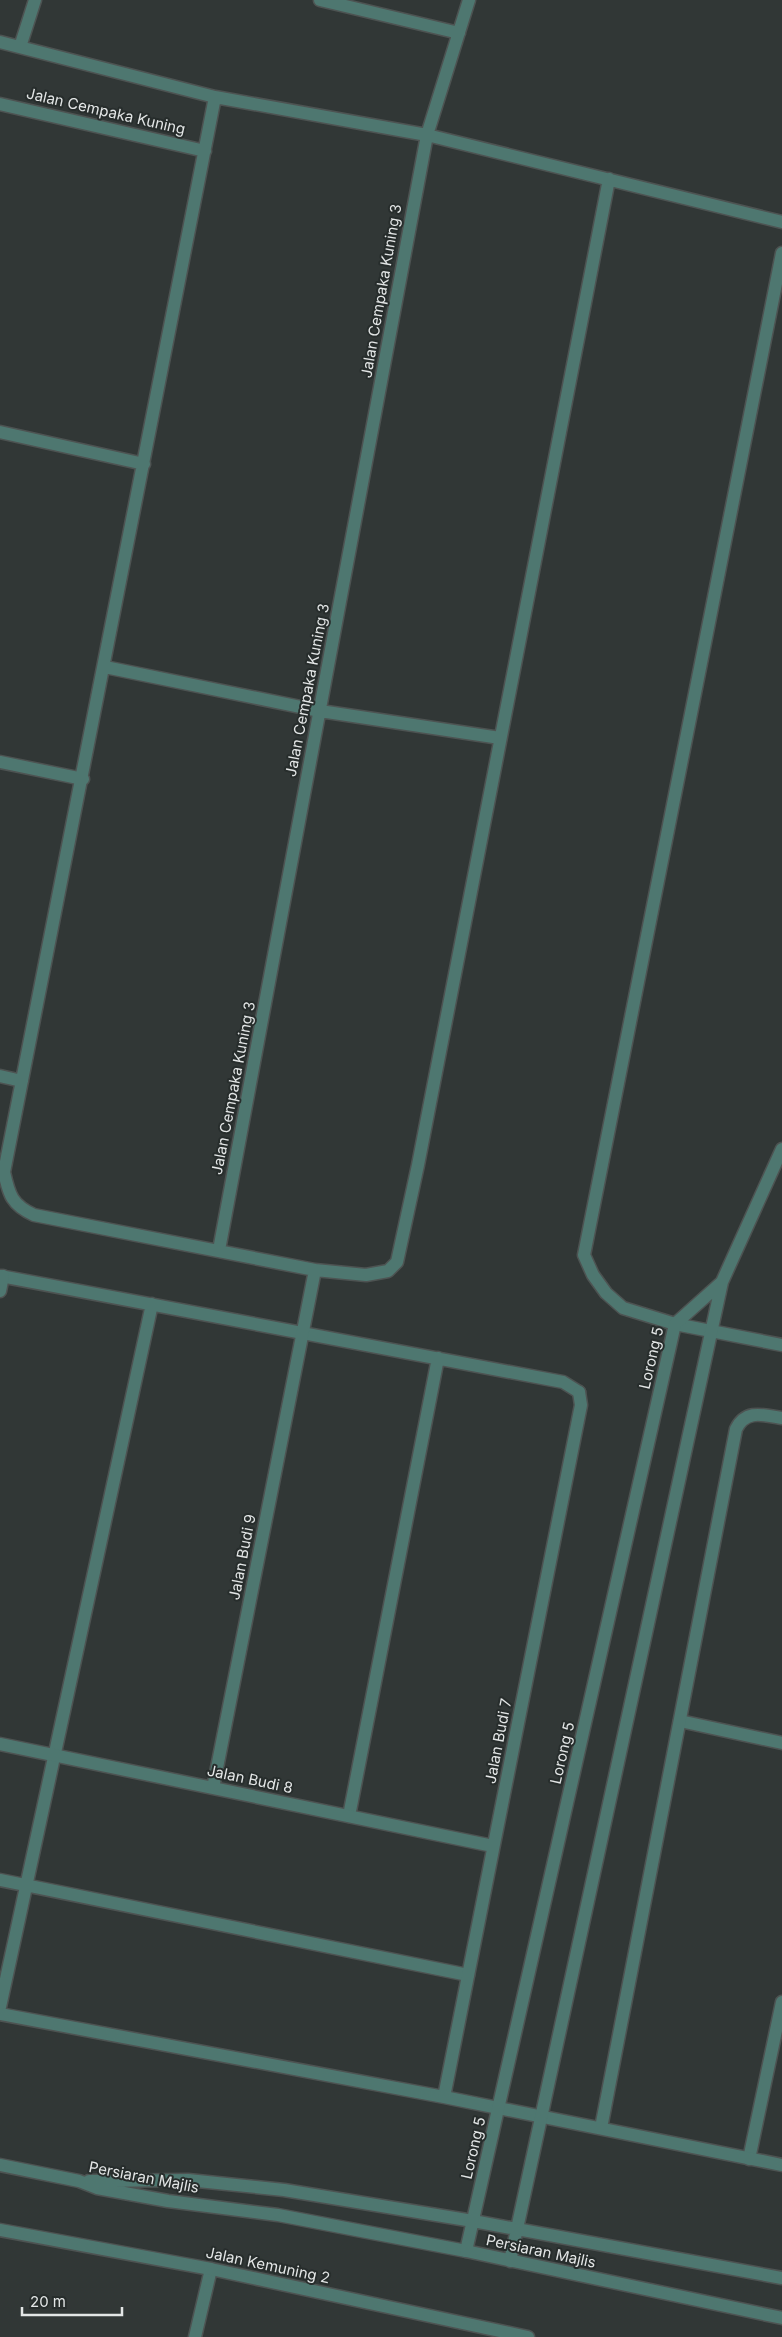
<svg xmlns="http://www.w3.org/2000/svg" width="782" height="2337" viewBox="0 0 782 2337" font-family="Inter,sans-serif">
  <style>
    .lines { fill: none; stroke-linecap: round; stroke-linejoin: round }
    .service-casing { stroke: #4d5352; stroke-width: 15 }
    .minor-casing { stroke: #4d5352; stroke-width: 15 }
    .tertiary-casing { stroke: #4d5352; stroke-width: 15 }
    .service { stroke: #4e7770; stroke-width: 12 }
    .minor { stroke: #4e7770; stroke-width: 12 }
    .tertiary { stroke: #4e7770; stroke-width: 12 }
    .labels { text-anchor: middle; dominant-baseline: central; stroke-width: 4; stroke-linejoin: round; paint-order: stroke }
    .street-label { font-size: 15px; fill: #e3e6e6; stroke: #272d2c }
  </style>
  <rect width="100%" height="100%" fill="#313736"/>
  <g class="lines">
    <g class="service-casing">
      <path id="service" d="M 0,1276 L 563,1382 L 579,1392
        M 680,1721 L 782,1743
        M 349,1816 L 438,1358
        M 0,1880 L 468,1975
        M 0,2007 L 152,1304
        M 749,2159 L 782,2002
        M 195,2337 L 211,2269"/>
    </g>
    <g class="minor-casing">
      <path id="minor" d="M 320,0 L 459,33
        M 0,42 L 215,97 L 427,135 L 782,222
        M 20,47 L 35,0
        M 215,97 L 4,1172 C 9,1195 12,1205 34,1215 L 315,1270 L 366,1275 L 388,1271 L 397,1262 L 418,1165 L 609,179
        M 0,104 L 205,151
        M 782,253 L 584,1255 L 593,1275 L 606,1293 L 623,1308 L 675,1324 L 782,1345
        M 0,432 L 144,464
        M 105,667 L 320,711 L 500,738
        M 0,762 L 83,779
        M 0,1076 L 22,1081
        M 219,1250 L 427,135 L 469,0
        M 0,1291 L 3,1276
        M 0,1744 L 493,1846
        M 213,1788 L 315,1270
        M 0,2014 L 444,2097 L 782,2165
        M 444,2097 L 581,1405 L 579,1392
        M 601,2128 L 736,1429 C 746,1409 763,1415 782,1418
        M 0,2165 L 79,2181 L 97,2188 L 168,2201 L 278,2215 L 466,2251
        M 89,2181 L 188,2180 L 284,2190 L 473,2221
        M 0,2230 L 211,2269 L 528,2337"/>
    </g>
    <g class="tertiary-casing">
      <path id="tertiary" d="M 722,1282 L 675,1324 L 466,2251 L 782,2318
        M 473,2221 L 782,2278
        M 510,2261 L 722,1282 L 782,1149"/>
    </g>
    <use href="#service" class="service"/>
    <use href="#minor" class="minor"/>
    <use href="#tertiary" class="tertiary"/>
  </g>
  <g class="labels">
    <g class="street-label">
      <text transform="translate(106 111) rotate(13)">Jalan Cempaka Kuning</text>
      <text transform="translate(381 291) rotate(-80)">Jalan Cempaka Kuning 3</text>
      <text transform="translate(307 690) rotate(-79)">Jalan Cempaka Kuning 3</text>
      <text transform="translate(233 1088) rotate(-79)">Jalan Cempaka Kuning 3</text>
      <text transform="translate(651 1358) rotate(-77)">Lorong 5</text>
      <text transform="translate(242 1557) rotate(-79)">Jalan Budi 9</text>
      <text transform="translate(498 1741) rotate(-79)">Jalan Budi 7</text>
      <text transform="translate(562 1753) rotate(-77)">Lorong 5</text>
      <text transform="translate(250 1779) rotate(12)">Jalan Budi 8</text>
      <text transform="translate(473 2148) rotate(-77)">Lorong 5</text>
      <text transform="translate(144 2177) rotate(11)">Persiaran Majlis</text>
      <text transform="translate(541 2251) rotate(12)">Persiaran Majlis</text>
      <text transform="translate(268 2265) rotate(12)">Jalan Kemuning 2</text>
    </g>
  </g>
  <path d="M22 2307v8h100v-8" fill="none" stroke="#e3e6e6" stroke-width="2.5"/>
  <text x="30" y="2307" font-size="15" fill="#e3e6e6" stroke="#272d2c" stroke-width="4" paint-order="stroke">20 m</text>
</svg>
